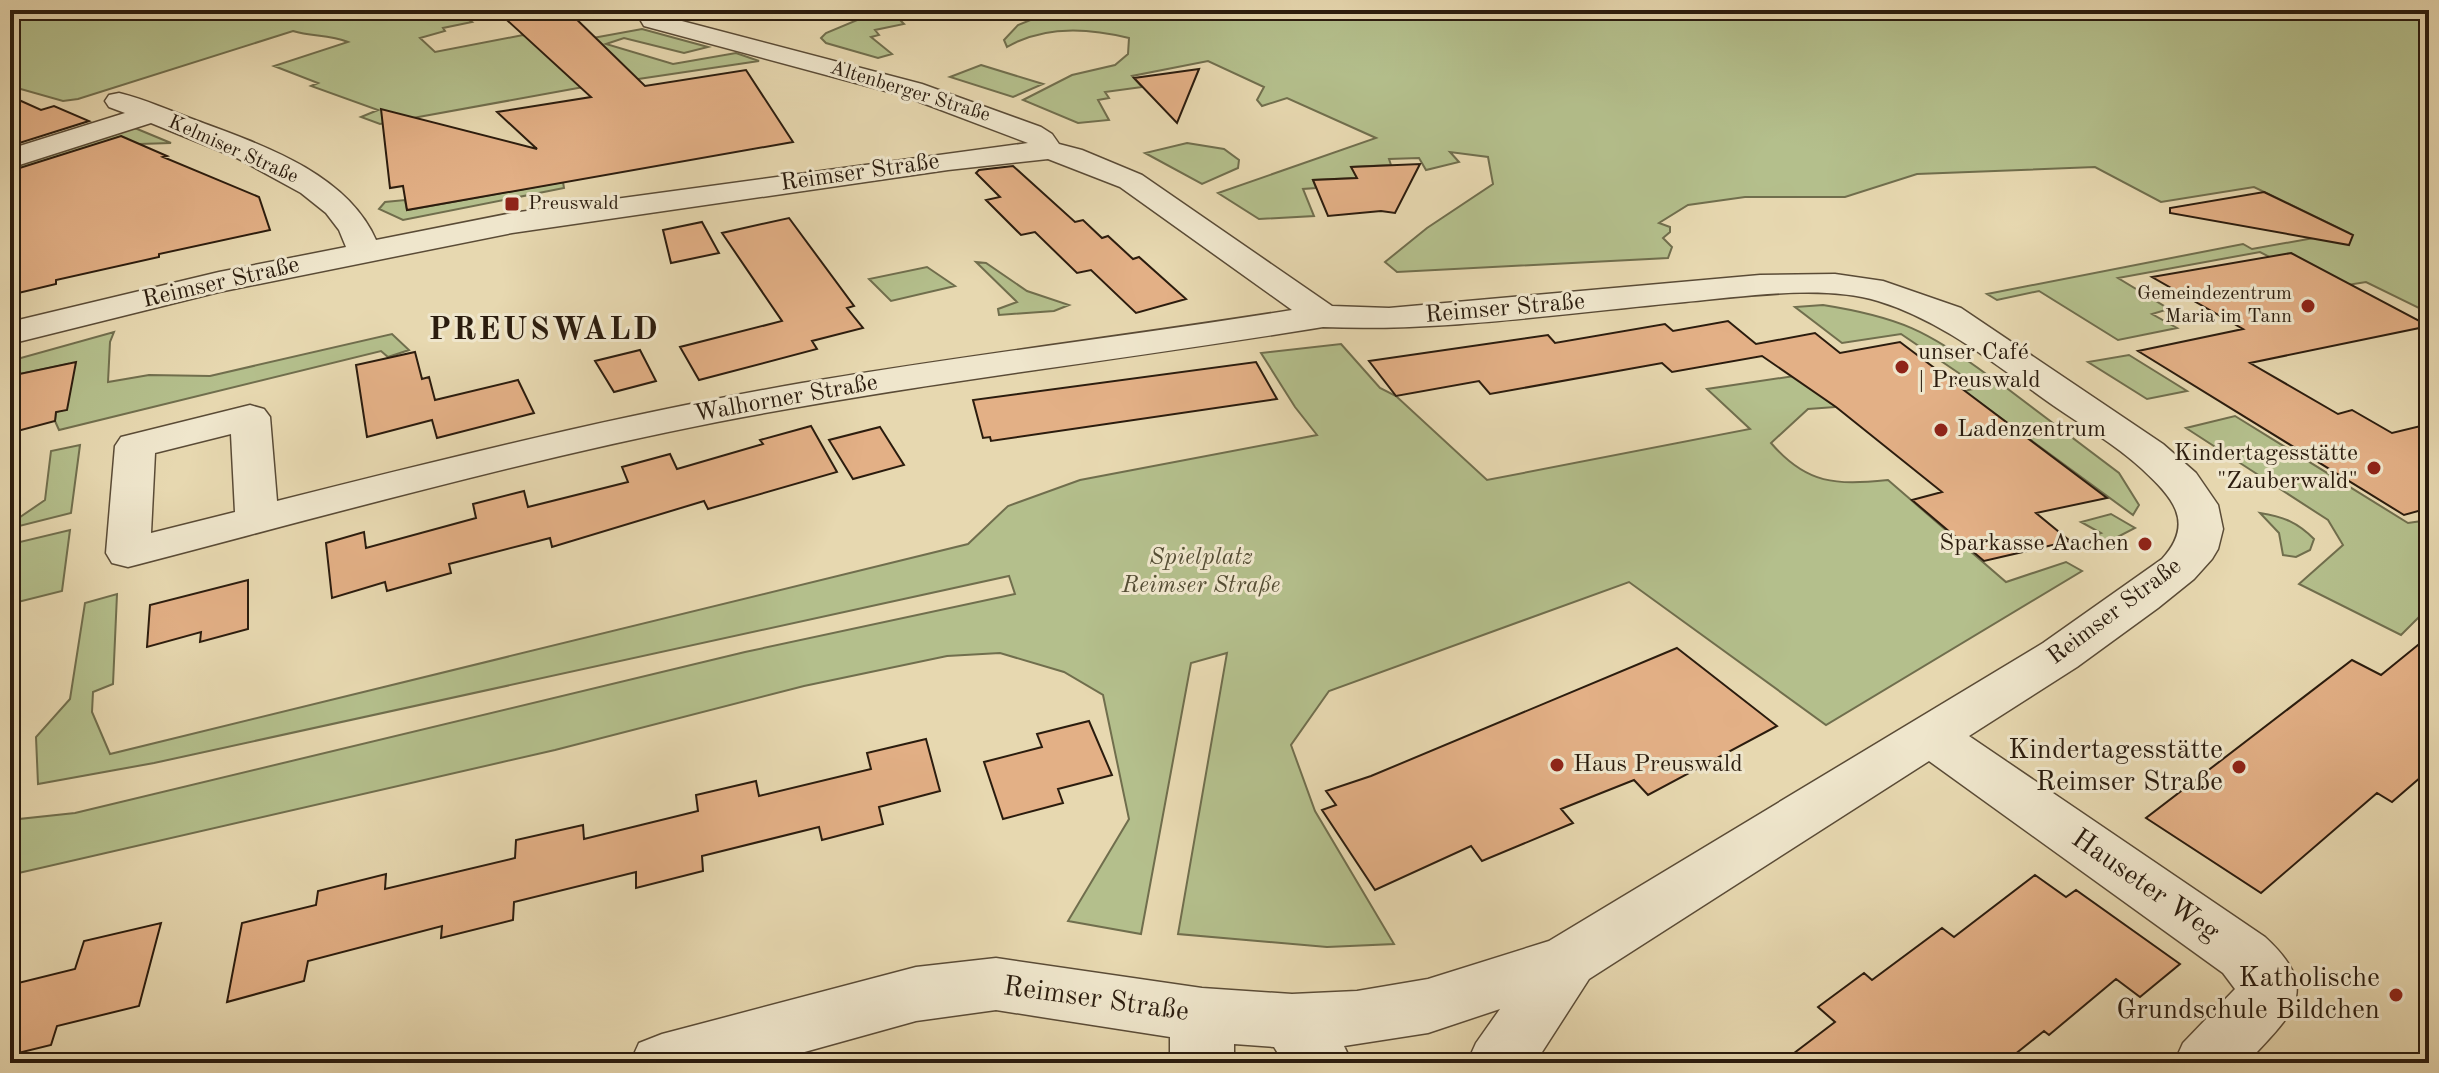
<svg xmlns="http://www.w3.org/2000/svg" width="2439" height="1073" viewBox="0 0 2439 1073" font-family="'Old Standard TT',serif">
  <style>
    .green { fill: #b4bf8c; stroke: #706e4d; stroke-width: 2 }
    .building { fill: #e3b086; stroke: #2b1c0e; stroke-width: 2 }
    .lines { fill: none; stroke-linecap: round; stroke-linejoin: round }
    .minor-casing { stroke: #5a4b36; stroke-width: 3 }
    .minor { fill: #efe6cc; fill-rule: evenodd }
    .poi-dot { fill: #8f2418; stroke: #efe6cc; stroke-width: 3 }
    .labels { text-anchor: middle; dominant-baseline: central; stroke-width: 6; stroke-linejoin: round; paint-order: stroke }
    .far-street-label { font-size: 20px; fill: #2b1c0e; stroke: #efe6cc }
    .far-poi-label { font-size: 20px; fill: #2b1c0e; stroke: #efe6cc; text-anchor: start }
    .street-label { font-size: 24px; fill: #2b1c0e; stroke: #efe6cc }
    .poi-label { font-size: 24px; fill: #2b1c0e; stroke: #efe6cc; text-anchor: start }
    .park-label { font-size: 24px; font-style: italic; fill: #544d34; stroke: #efe6cc }
    .near-poi-label { font-size: 28px; fill: #2b1c0e; stroke: #efe6cc; text-anchor: end }
    .near-street-label { font-size: 28px; fill: #2b1c0e; stroke: #efe6cc }
    .district-label { font-size: 32px; font-weight: bold; letter-spacing: 2px; fill: #2b1c0e; stroke: #efe6cc }
  </style>
  <rect width="100%" height="100%" fill="#e7d8b0"/>
  <filter id="stains"><feTurbulence type="fractalNoise" baseFrequency=".0025" numOctaves="4"/><feColorMatrix values="0 0 0 0 .2 0 0 0 0 .09 0 0 0 0 .02 0 0 0 .5 -.17"/></filter>
  <radialGradient id="worn" r=".72"><stop offset=".6" stop-color="#630" stop-opacity="0"/><stop offset="1" stop-color="#630" stop-opacity=".3"/></radialGradient>
  <path class="green" d="M 10,10 L 466,10 L 465,17 L 472,22 L 443,28 L 445,31 L 420,38 L 435,52 L 523,35 L 571,42 L 642,29 L 708,47 L 684,53 L 624,38 L 606,44 L 673,64 L 736,53 L 759,61 L 578,88 L 380,124 L 361,117 L 378,110 L 311,86 L 318,83 L 274,66 L 348,42 C 329,34 312,37 293,31 L 78,99 L 63,101 L 10,86 Z
    M 881,10 L 925,11 L 897,17 L 904,24 L 875,30 L 879,35 L 871,37 L 892,54 L 878,58 L 826,43 L 821,38 L 826,33 Z
    M 1024,10 L 2429,10 L 2429,313 L 2366,282 L 2329,288 L 2260,252 L 2118,278 L 2169,309 L 2152,314 L 2177,328 L 2118,340 L 2039,291 L 1997,300 L 1987,294 L 2243,244 L 2252,249 L 2347,232 L 2254,187 L 2161,202 L 2095,167 L 1917,174 L 1845,197 L 1745,197 L 1688,205 L 1659,223 L 1670,227 L 1670,232 L 1663,238 L 1672,247 L 1668,258 L 1397,272 L 1385,262 L 1427,228 L 1493,184 L 1488,157 L 1450,152 L 1459,162 L 1426,170 L 1419,158 L 1389,159 L 1391,165 L 1352,167 L 1357,178 L 1313,180 L 1316,188 L 1303,189 L 1314,216 L 1259,219 L 1218,193 L 1376,138 L 1287,98 L 1262,106 L 1257,100 L 1264,87 L 1208,61 L 1132,76 L 1142,87 L 1105,92 L 1109,98 L 1098,100 L 1109,120 L 1078,123 L 1023,100 L 1072,75 L 1115,65 L 1128,54 L 1129,38 C 1089,28 1044,25 1007,47 L 1004,40 L 1018,25 L 1043,15 Z
    M 981,65 L 1043,84 L 1013,97 L 950,77 Z
    M 130,126 L 171,143 L 108,145 L 10,173 L 10,166 Z
    M 1187,143 L 1224,149 L 1239,160 L 1238,168 L 1202,184 L 1145,153 Z
    M 563,182 L 564,188 L 403,220 L 379,209 L 385,202 L 405,200 L 407,210 Z
    M 976,262 L 986,263 L 1027,291 L 1069,305 L 1054,311 L 999,315 L 998,309 L 1017,302 Z
    M 927,267 L 955,286 L 891,301 L 869,279 Z
    M 1823,305 C 1899,317 1928,331 1989,376 L 1969,380 L 1901,334 L 1842,343 L 1795,307 Z
    M 114,332 L 110,342 L 108,382 L 149,375 L 210,376 L 392,334 L 409,350 L 388,357 L 381,351 L 59,430 L 55,421 L 56,412 L 67,409 L 68,364 L 10,376 L 10,361 Z
    M 1341,344 L 1380,388 L 1396,396 L 1487,480 L 1750,429 L 1707,389 L 1794,376 L 1836,407 L 1808,409 L 1771,443 C 1807,485 1836,485 1888,480 L 2006,582 L 2066,562 L 2082,571 L 1826,725 L 1629,582 L 1329,691 L 1291,745 L 1315,811 L 1394,944 L 1327,947 L 1178,934 L 1227,653 L 1191,663 L 1141,934 L 1068,921 L 1129,819 L 1103,695 L 1064,672 L 1000,653 L 947,656 L 804,686 L 555,750 L 10,875 L 10,820 L 75,813 L 745,652 L 1015,594 L 1009,576 L 154,763 L 38,784 L 36,737 L 70,699 L 85,603 L 117,594 L 113,684 L 93,692 L 92,712 L 110,754 L 968,544 L 1008,506 L 1080,480 L 1317,435 L 1295,407 L 1261,353 Z
    M 2129,355 L 2187,391 L 2147,399 L 2088,362 Z
    M 2000,383 L 2119,473 L 2139,505 L 2133,515 L 1964,391 Z
    M 2235,416 L 2408,523 L 2429,520 L 2429,607 L 2401,635 L 2299,584 L 2343,545 L 2328,520 L 2186,428 Z
    M 80,445 L 71,513 L 19,526 L 16,543 L 70,530 L 62,591 L 10,604 L 10,524 L 45,500 L 51,451 Z
    M 2260,513 C 2284,517 2297,522 2314,539 L 2310,550 L 2296,557 L 2283,555 L 2279,533 Z
    M 2111,514 L 2135,528 L 2104,544 L 2093,536 L 2101,533 L 2081,522 Z"/>
  <path class="building" d="M 496,10 L 567,10 L 645,86 L 746,70 L 793,142 L 407,210 L 403,186 L 390,188 L 381,109 L 537,149 L 497,112 L 591,97 Z
    M 1199,69 L 1177,123 L 1134,78 Z
    M 10,96 L 41,110 L 54,106 L 89,121 L 10,146 Z
    M 121,136 L 167,156 L 163,157 L 259,197 L 270,230 L 159,254 L 159,257 L 56,280 L 56,284 L 10,295 L 10,171 Z
    M 1420,164 L 1395,213 L 1381,211 L 1328,216 L 1313,180 L 1357,178 L 1351,167 Z
    M 1013,166 L 1075,222 L 1083,220 L 1102,238 L 1108,236 L 1133,259 L 1139,257 L 1186,299 L 1136,313 L 1091,270 L 1077,273 L 1035,232 L 1021,235 L 986,200 L 1000,197 L 976,173 L 979,170 Z
    M 2264,192 L 2353,235 L 2349,245 L 2170,213 L 2170,208 Z
    M 789,218 L 854,306 L 847,308 L 863,328 L 812,341 L 817,349 L 699,380 L 680,347 L 782,321 L 722,233 Z
    M 702,222 L 719,253 L 671,263 L 663,230 Z
    M 2291,253 L 2429,326 L 2250,363 L 2338,414 L 2352,410 L 2392,433 L 2429,424 L 2429,508 L 2404,515 L 2138,351 L 2243,329 L 2152,277 Z
    M 1728,321 L 1756,344 L 1815,333 L 1840,353 L 1900,342 L 2107,498 L 2036,513 L 2070,541 L 1984,561 L 1912,500 L 1942,492 L 1836,407 L 1762,356 L 1672,372 L 1662,363 L 1490,394 L 1479,381 L 1396,396 L 1369,361 L 1548,335 L 1555,343 L 1665,324 L 1673,331 Z
    M 640,350 L 656,381 L 614,392 L 595,361 Z
    M 415,352 L 422,379 L 429,377 L 435,400 L 518,380 L 534,413 L 437,438 L 432,420 L 367,437 L 356,365 Z
    M 76,362 L 67,410 L 56,412 L 55,421 L 10,433 L 10,376 Z
    M 1256,362 L 1277,399 L 991,441 L 990,437 L 983,438 L 973,400 Z
    M 811,426 L 837,472 L 708,509 L 704,501 L 552,547 L 550,538 L 449,564 L 451,573 L 387,591 L 385,582 L 332,598 L 326,543 L 364,532 L 366,548 L 476,518 L 473,504 L 524,491 L 528,507 L 628,482 L 622,467 L 670,454 L 677,469 L 763,444 L 760,440 Z
    M 880,427 L 904,465 L 853,479 L 829,440 Z
    M 248,580 L 248,629 L 200,642 L 201,632 L 147,647 L 150,605 Z
    M 2429,636 L 2429,770 L 2392,802 L 2377,793 L 2261,893 L 2146,818 L 2352,660 L 2381,675 Z
    M 1677,648 L 1777,726 L 1648,795 L 1634,780 L 1561,809 L 1573,823 L 1482,861 L 1471,846 L 1375,890 L 1322,810 L 1336,805 L 1326,791 L 1371,776 Z
    M 1089,721 L 1112,775 L 1058,789 L 1063,803 L 1003,819 L 984,762 L 1042,747 L 1037,734 Z
    M 926,739 L 940,791 L 879,807 L 883,824 L 822,840 L 819,827 L 702,856 L 703,871 L 636,888 L 636,872 L 514,902 L 513,920 L 441,938 L 442,926 L 308,961 L 304,981 L 227,1002 L 242,923 L 316,905 L 318,891 L 386,874 L 385,889 L 515,858 L 516,840 L 583,825 L 584,839 L 698,811 L 696,795 L 756,781 L 759,796 L 871,769 L 867,753 Z
    M 2035,875 L 2066,897 L 2076,890 L 2180,964 L 2140,997 L 2116,979 L 2049,1035 L 2044,1031 L 2004,1063 L 1781,1063 L 1835,1022 L 1818,1007 L 1864,973 L 1872,980 L 1942,928 L 1954,937 Z
    M 161,923 L 139,1006 L 57,1026 L 51,1045 L 10,1055 L 10,985 L 75,969 L 84,941 Z"/>
  <g class="lines">
    <g class="minor-casing">
      <path id="minor" d="M 661,10 L 696,10 L 692,15 L 678,20 L 922,84 L 1041,127 L 1052,134 L 1059,144 L 1082,150 L 1142,175 L 1332,306 L 1389,308 L 1760,275 L 1835,274 L 1883,281 L 1961,308 L 2163,444 L 2196,473 L 2218,505 L 2223,529 L 2218,549 L 2212,559 L 2194,579 L 2158,608 L 2077,667 L 1969,736 L 2265,937 C 2325,992 2289,1016 2247,1063 L 2174,1063 L 2183,1043 L 2235,989 L 2223,973 L 1929,761 L 1589,979 L 1535,1063 L 1467,1063 L 1476,1043 L 1500,1009 L 1428,1033 L 1344,1046 L 1352,1063 L 1284,1063 L 1274,1047 L 1234,1044 L 1234,1063 L 1170,1063 L 1170,1037 L 996,1010 L 916,1021 L 765,1063 L 630,1063 L 639,1043 L 662,1034 L 916,967 L 996,958 L 1202,988 L 1292,994 L 1357,991 L 1428,979 L 1549,941 L 2043,643 L 2162,559 C 2196,522 2172,497 2142,469 C 2116,445 2083,426 2054,406 C 1998,367 1944,321 1878,301 C 1822,284 1743,297 1685,302 C 1565,313 1443,332 1323,327 C 1121,360 918,383 717,422 C 519,461 324,516 128,567 L 112,563 L 106,553 L 115,446 L 121,437 L 250,405 L 264,409 L 270,417 L 277,501 C 451,457 625,414 802,383 C 965,355 1129,336 1292,310 L 1120,187 L 1048,159 L 948,170 L 512,233 L 219,292 L 10,344 L 10,322 L 219,272 L 346,247 L 339,230 L 326,213 L 301,193 L 237,158 L 151,123 L 10,168 L 10,149 L 125,113 L 109,107 L 105,101 L 109,95 L 119,93 C 145,99 170,111 195,120 C 259,144 346,172 376,240 L 512,213 L 1028,143 L 904,96 L 644,26 L 641,21 L 644,16 ZM 231,434 L 235,512 L 151,533 L 155,453 Z"/>
    </g>
    <use href="#minor" class="minor"/>
  </g>
  <g class="poi-dot">
    <rect x="504" y="196" width="16" height="16" rx="4"/>
    <circle cx="2308" cy="306" r="8"/>
    <circle cx="1902" cy="367" r="8"/>
    <circle cx="1941" cy="430" r="8"/>
    <circle cx="2374" cy="468" r="8"/>
    <circle cx="2145" cy="544" r="8"/>
    <circle cx="1557" cy="765" r="8"/>
    <circle cx="2239" cy="767" r="8"/>
    <circle cx="2396" cy="995" r="8"/>
  </g>
  <g class="labels">
    <g class="far-street-label">
      <text transform="translate(910 92) rotate(17)">Altenberger Straße</text>
      <text transform="translate(233 150) rotate(24)">Kelmiser Straße</text>
    </g>
    <g class="far-poi-label">
      <text x="528" y="204">Preuswald</text>
      <text x="2292" y="294" text-anchor="end">Gemeindezentrum<tspan x="2292" dy="23">Maria im Tann</tspan></text>
    </g>
    <g class="street-label">
      <text transform="translate(860 173) rotate(-8)">Reimser Straße</text>
      <text transform="translate(221 283) rotate(-13)">Reimser Straße</text>
      <text transform="translate(1505 309) rotate(-5)">Reimser Straße</text>
      <text transform="translate(786 399) rotate(-10)">Walhorner Straße</text>
      <text transform="translate(2115 612) rotate(-37)">Reimser Straße</text>
    </g>
    <g class="poi-label">
      <text x="1918" y="353">unser Café<tspan x="1918" dy="28">| Preuswald</tspan></text>
      <text x="1957" y="430">Ladenzentrum</text>
      <text x="2358" y="454" text-anchor="end">Kindertagesstätte<tspan x="2358" dy="28">"Zauberwald"</tspan></text>
      <text x="2129" y="544" text-anchor="end">Sparkasse Aachen</text>
      <text x="1573" y="765">Haus Preuswald</text>
    </g>
    <g class="park-label">
      <text x="1201" y="558">Spielplatz<tspan x="1201" dy="28">Reimser Straße</tspan></text>
    </g>
    <g class="near-poi-label">
      <text x="2223" y="751">Kindertagesstätte<tspan x="2223" dy="32">Reimser Straße</tspan></text>
      <text x="2380" y="979">Katholische<tspan x="2380" dy="32">Grundschule Bildchen</tspan></text>
    </g>
    <g class="near-street-label">
      <text transform="translate(2145 886) rotate(35)">Hauseter Weg</text>
      <text transform="translate(1096 1000) rotate(8)">Reimser Straße</text>
    </g>
    <g class="district-label">
      <text x="544" y="331">PREUSWALD</text>
    </g>
  </g>
  <rect width="2439" height="1073" fill="none" stroke="#e7d8b0" stroke-width="40"/>
  <rect x="12" y="12" width="2415" height="1049" fill="none" stroke="#2b1c0e" stroke-width="4"/>
  <rect x="20" y="20" width="2399" height="1033" fill="none" stroke="#2b1c0e" stroke-width="2"/>
  <rect width="100%" height="100%" filter="url(#stains)"/>
  <rect width="100%" height="100%" fill="url(#worn)"/>
</svg>
